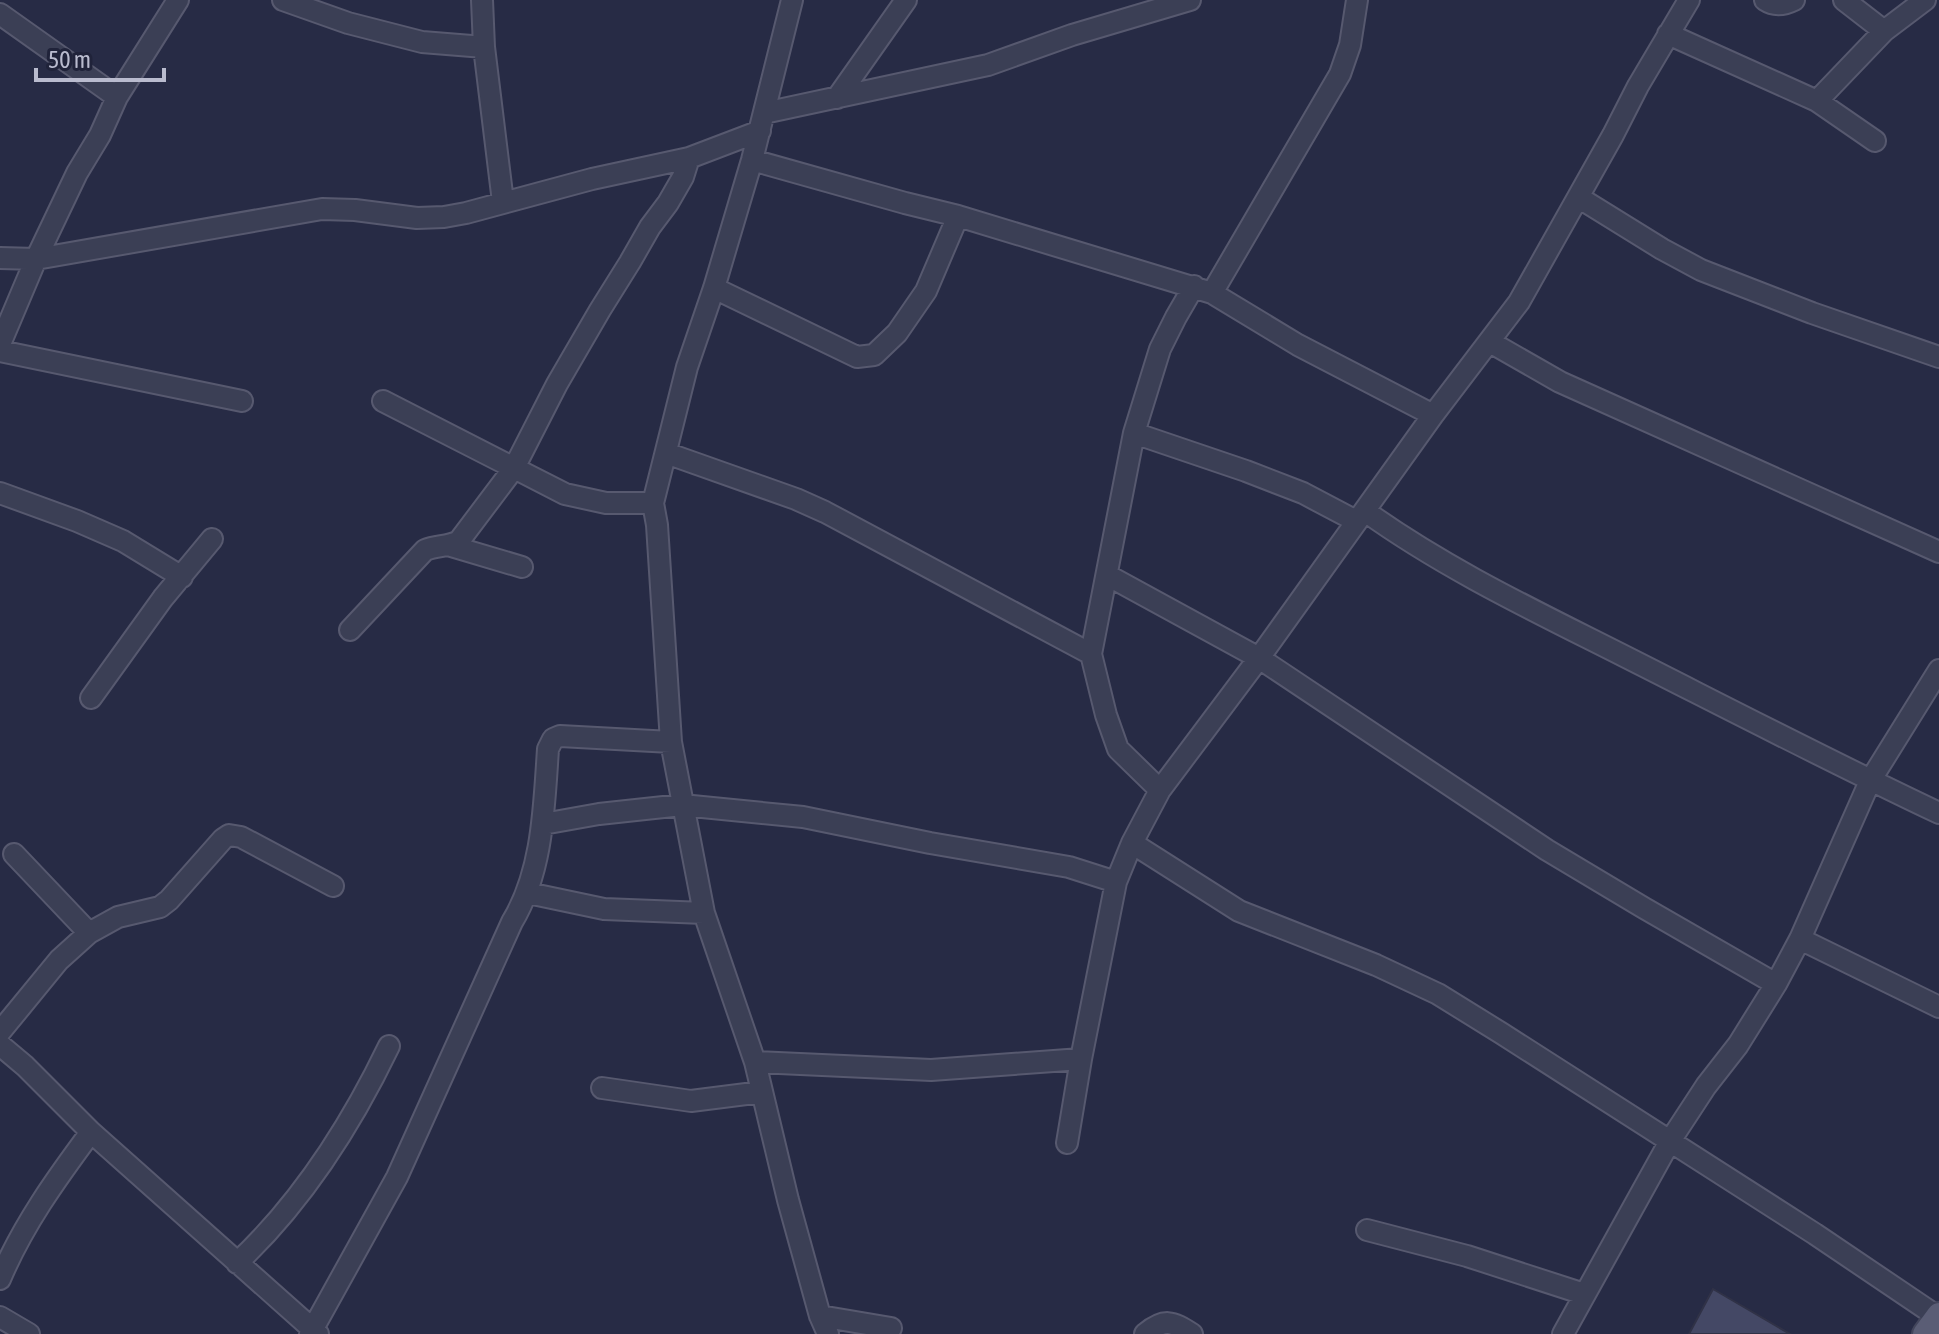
<svg xmlns="http://www.w3.org/2000/svg" width="1939" height="1334" viewBox="0 0 1939 1334" font-family="'Asap Condensed',sans-serif">
  <style>
    .building { fill: #444865; stroke: #303247; stroke-width: 2 }
    .lines { fill: none; stroke-linecap: round; stroke-linejoin: round }
    .minor-casing { stroke: #57596f; stroke-width: 24 }
    .primary-casing { stroke: #42455b; stroke-width: 28 }
    .minor { stroke: #3b3f55; stroke-width: 20 }
    .primary { stroke: #5a5d75; stroke-width: 24 }
  </style>
  <rect width="100%" height="100%" fill="#272b45"/>
  <path class="building" d="M 1713,1289 L 1790,1334 L 1689,1334 Z"/>
  <g class="lines">
    <g class="minor-casing">
      <path id="minor" d="M 283,0 L 348,23 L 422,42 L 484,47
        M 482,0 L 484,47 L 503,202
        M 792,0 L 752,160 L 714,288 L 687,367 L 653,503 L 657,525 L 671,742 L 704,913 L 755,1062 L 788,1200 L 820,1316 L 828,1334
        M 1765,0 C 1774,6 1784,5 1794,0
        M 1844,0 L 1884,31
        M 0,14 L 117,97
        M 1668,34 L 1817,101 L 1875,141
        M 837,98 L 906,0
        M 1817,101 L 1884,31 L 1925,0
        M 764,113 L 988,65 L 1072,35 L 1190,0
        M 752,160 L 905,203 L 958,216 L 1212,293 L 1298,345 L 1433,415
        M 1578,197 L 1662,249 L 1701,270 L 1812,313 L 1939,357
        M 0,258 L 36,259 L 322,209 L 355,210 L 417,218 L 444,217 L 466,213 L 592,179 L 689,158 L 760,131
        M 714,288 L 857,357 L 874,355 L 897,333 L 926,291 L 958,216
        M 1212,293 L 1340,74 L 1350,45 L 1357,0
        M 1490,342 L 1560,382 L 1939,552
        M 0,344 L 36,259 L 77,173 L 100,135 L 117,97 L 178,0
        M 0,351 L 242,401
        M 383,401 L 565,494 L 606,503 L 653,503
        M 1134,433 L 1246,471 L 1303,493 L 1356,521
        M 666,453 L 796,499 L 825,512 L 1091,654
        M 0,493 L 77,521 L 123,541 L 182,577
        M 1365,511 C 1446,569 1535,611 1624,656 C 1729,709 1833,763 1939,813
        M 451,546 L 522,567
        M 1107,575 L 1259,658 L 1547,850 L 1644,908 L 1776,984
        M 350,630 L 425,550 C 437,545 448,547 459,541 L 514,468 L 557,384 L 600,310 L 630,262 L 650,227 L 668,203 L 683,177 L 689,158
        M 91,698 L 163,598 L 212,539
        M 1160,790 L 1118,749 L 1106,715 L 1091,654 L 1134,433 L 1160,349 L 1176,317 L 1194,286
        M 543,824 L 599,814 L 682,805 L 803,817 L 930,843 L 1069,867 L 1116,882
        M 1132,843 L 1239,911 L 1376,965 L 1438,994 L 1501,1033 L 1815,1234 L 1938,1317
        M 14,854 L 89,933
        M 528,893 L 604,909 L 704,913
        M 1800,939 L 1939,1007
        M 0,1032 L 59,960 L 89,933 L 118,917 L 160,907 L 169,900 L 223,839 L 229,835 L 241,837 L 333,886
        M 0,1045 L 25,1066 L 91,1132 L 318,1334
        M 755,1062 L 931,1070 L 1081,1059
        M 602,1088 L 691,1101 L 762,1092
        M 1067,1143 L 1081,1059 L 1116,882 L 1132,843 L 1160,790 L 1259,658 L 1433,415 L 1519,302 L 1613,135 L 1638,86 L 1689,0
        M 1367,1230 L 1467,1256 L 1584,1294
        M 237,1263 C 301,1203 351,1125 389,1046
        M 0,1279 C 23,1225 56,1179 91,1132
        M 820,1316 L 891,1328
        M 0,1317 L 29,1334
        M 310,1334 L 397,1177 L 512,922 C 543,871 544,807 548,749 L 553,739 L 560,736 L 671,742
        M 1145,1334 C 1164,1318 1172,1321 1192,1334
        M 1563,1334 L 1670,1141 L 1706,1086 L 1738,1045 L 1776,984 L 1800,939 L 1870,781 L 1939,670"/>
    </g>
    <g class="primary-casing">
      <path id="primary" d="M 1925,1334 L 1939,1315"/>
    </g>
    <use href="#minor" class="minor"/>
    <use href="#primary" class="primary"/>
  </g>
  <path d="M36 68v12h128v-12" fill="none" stroke="#b9bbce" stroke-width="4"/>
  <text x="48" y="68" font-size="24" fill="#b9bbce" stroke="#20233a" stroke-width="6" paint-order="stroke">50 m</text>
</svg>
